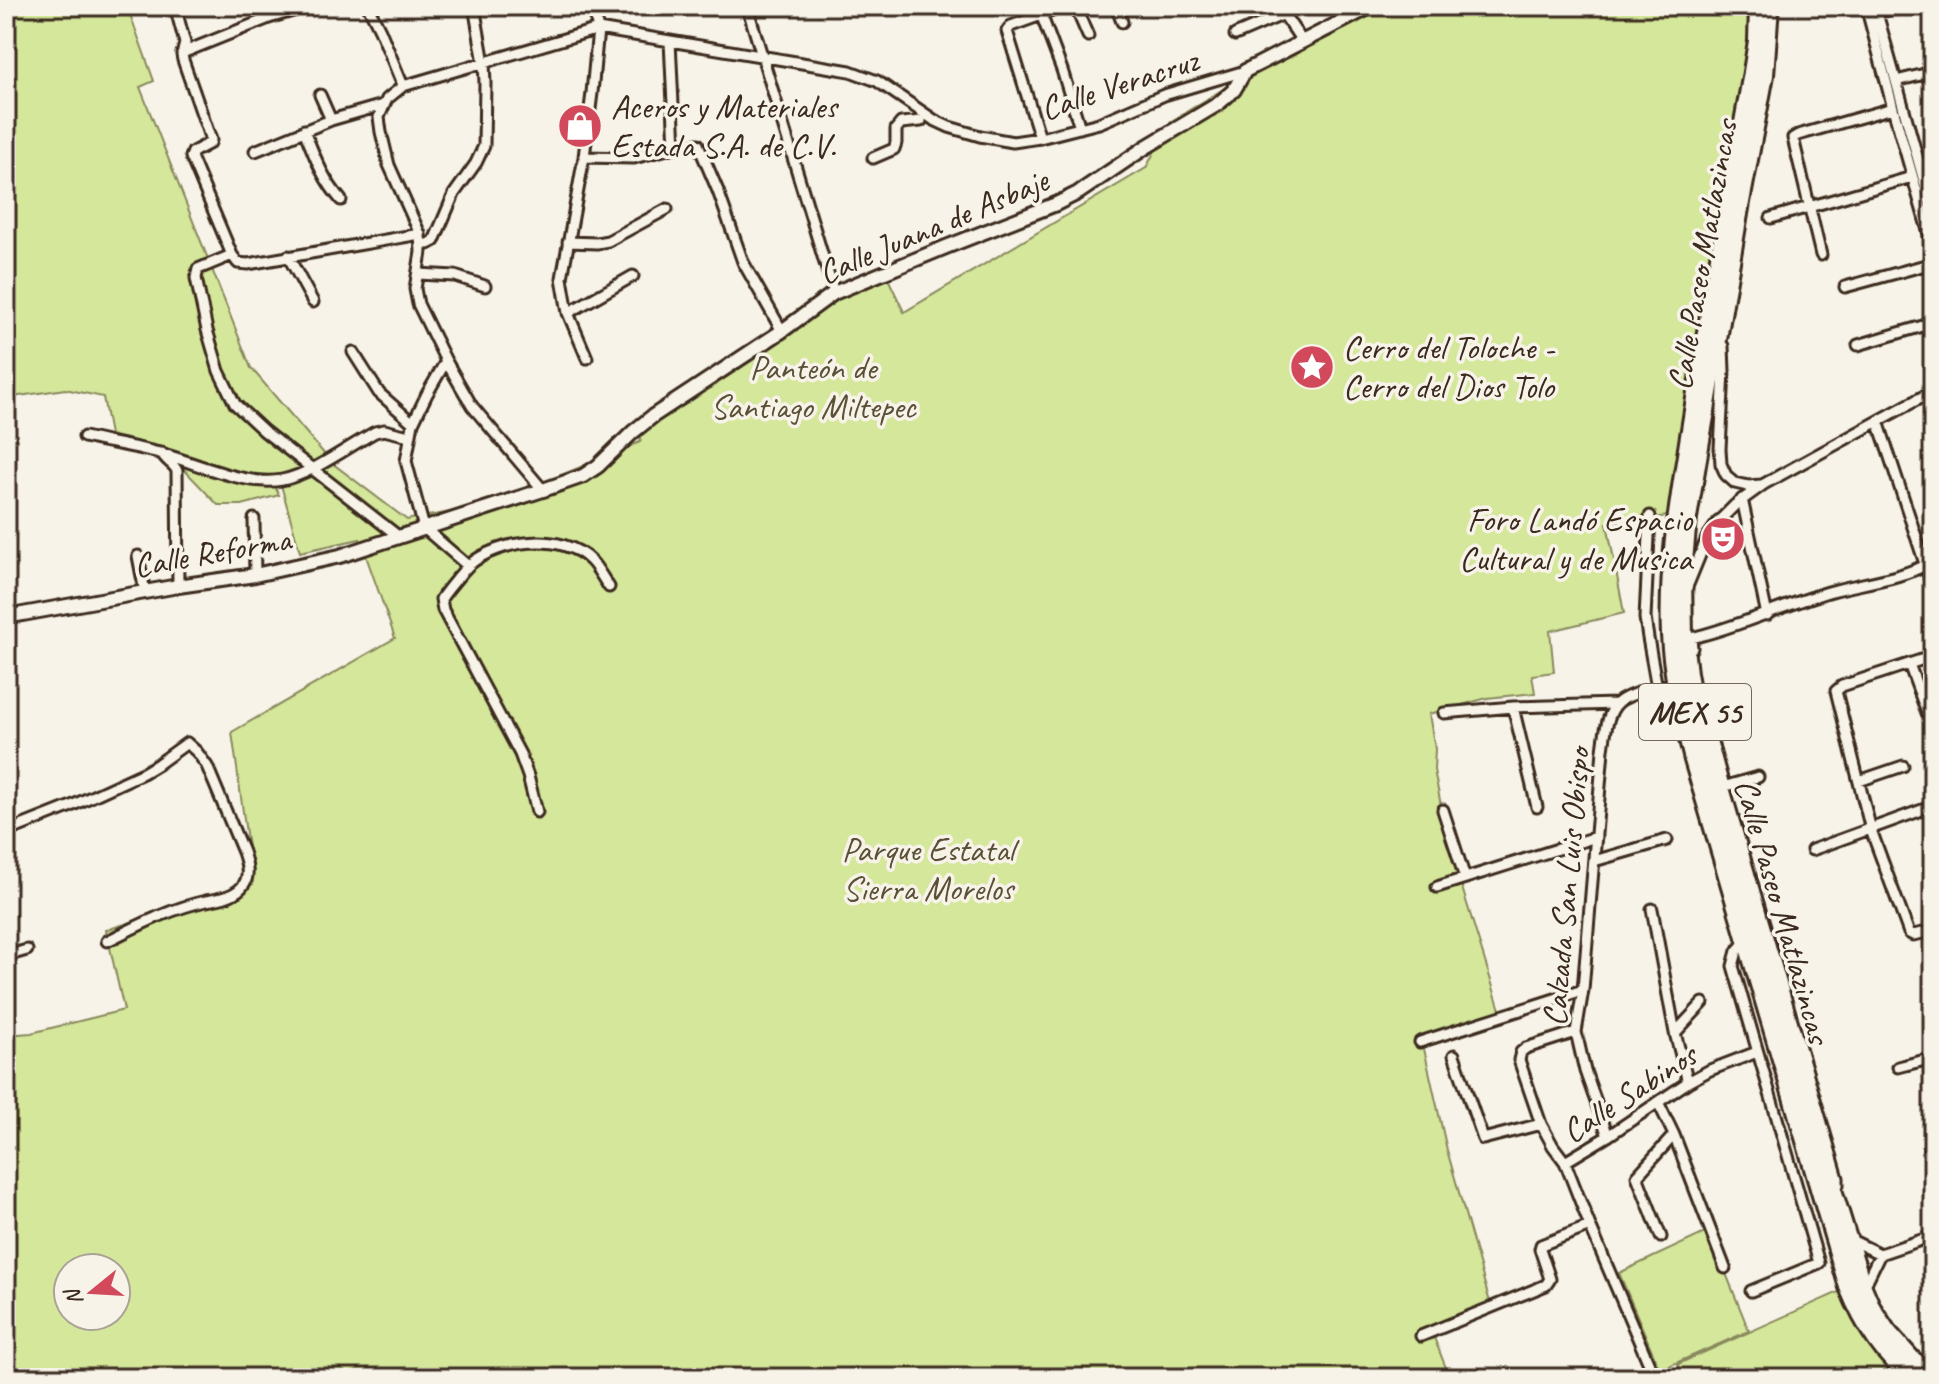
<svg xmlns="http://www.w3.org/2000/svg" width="1939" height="1384" viewBox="0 0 1939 1384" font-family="Caveat,sans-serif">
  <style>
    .green { fill: #d4e79b; stroke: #88885c; stroke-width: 2; fill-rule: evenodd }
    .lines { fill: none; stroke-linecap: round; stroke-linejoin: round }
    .street-casing { stroke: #3b2a1e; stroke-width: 15 }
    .secondary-casing { stroke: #3b2a1e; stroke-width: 18 }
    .highway-casing { stroke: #3b2a1e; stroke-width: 22 }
    .street { stroke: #f7f3e8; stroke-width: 9 }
    .secondary { stroke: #f7f3e8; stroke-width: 12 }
    .highway { stroke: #f7f3e8; stroke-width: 16 }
    .labels { text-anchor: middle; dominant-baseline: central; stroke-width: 7; stroke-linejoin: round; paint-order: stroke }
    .shield { fill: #f7f3e8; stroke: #73665b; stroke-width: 2 }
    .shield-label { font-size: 32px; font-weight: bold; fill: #3b2a1e }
    .street-label { font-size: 34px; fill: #3b2a1e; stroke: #f7f3e8 }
    .poi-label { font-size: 34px; fill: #3b2a1e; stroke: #f7f3e8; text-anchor: start }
    .park-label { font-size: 34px; fill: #5a5037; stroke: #f7f3e8 }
  </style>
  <rect width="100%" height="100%" fill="#f7f3e8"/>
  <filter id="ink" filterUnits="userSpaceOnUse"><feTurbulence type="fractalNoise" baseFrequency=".0125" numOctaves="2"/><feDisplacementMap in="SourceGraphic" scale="16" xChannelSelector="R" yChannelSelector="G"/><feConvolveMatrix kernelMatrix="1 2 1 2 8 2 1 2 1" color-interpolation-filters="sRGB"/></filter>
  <g filter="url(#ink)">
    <path class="green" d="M 6,6 L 127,6 L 154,81 L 140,87 L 251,368 L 332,463 L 407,520 C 425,516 444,514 462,509 C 523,493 582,466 640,442 L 645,422 L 832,302 L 886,274 L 904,312 L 1146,168 L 1170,122 L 1301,41 L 1371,6 L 1765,6 L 1685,514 L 1607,523 L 1624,613 L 1550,631 L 1554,672 L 1532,675 L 1535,693 L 1487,698 L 1429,714 L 1435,749 L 1434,770 L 1449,846 L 1502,1016 L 1422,1040 L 1447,1150 L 1491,1306 L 1431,1330 L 1450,1378 L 6,1378 L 6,1035 L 31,1033 L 124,1010 L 106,930 L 253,884 L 232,732 L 395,638 L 360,539 L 300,552 L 279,478 L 270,476 L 279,495 L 242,505 L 218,505 L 171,456 L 167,449 L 110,435 L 103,397 L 65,389 L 6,398 ZM 68,1268 L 116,1268 L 116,1316 L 68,1316 Z
      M 1709,1231 L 1749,1331 L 1660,1370 L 1619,1273 Z
      M 1861,1282 L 1880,1323 L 1933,1378 L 1681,1378 L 1678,1364 Z"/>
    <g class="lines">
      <g class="street-casing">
        <path id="street" d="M 175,6 L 185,43 L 182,55 L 183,60 L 211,140 L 210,143 L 193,152 L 191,157 L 232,255
          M 368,6 L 380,30 L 403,86
          M 747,6 L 834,293
          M 1038,6 L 1062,70 L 1080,128
          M 1075,6 L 1088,36
          M 1116,6 L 1122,22
          M 1866,6 L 1893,108 L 1933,248
          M 1875,6 L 1933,213
          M 1876,12 L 1913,6
          M 1235,35 L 1282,15 L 1285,16 L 1302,41
          M 670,41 L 675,147
          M 182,53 L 269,18 L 310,6
          M 1896,81 L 1933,72
          M 320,95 L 331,120
          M 304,130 C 315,157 322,178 341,200
          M 1040,138 L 1007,31 L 1011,26 L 1066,6
          M 255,151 L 331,120 L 383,105
          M 584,157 L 634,158 L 675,147 L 698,144 L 718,191 L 743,262 L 782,331
          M 873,158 L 894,149 L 896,143 L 896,129 L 901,123 L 921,121
          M 1771,218 L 1912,177
          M 568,242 L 597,243 L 608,241 L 667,209
          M 421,244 L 428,244 L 434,241 L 454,194 L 476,163 L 484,146 L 485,83 L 484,63 L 474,6
          M 1821,255 L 1793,138 L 1798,135 L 1893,108
          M 288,256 L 313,302
          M 418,274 L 455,276 L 485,286
          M 1845,287 L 1933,263
          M 568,313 L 633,276
          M 1858,345 L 1933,323
          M 1723,346 L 1724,371 L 1720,449 L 1721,464 L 1726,475 L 1735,483 L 1748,486 L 1761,485
          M 353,352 L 379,393 L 413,423
          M 587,358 L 568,313 L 562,278 L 584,157 L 592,93 L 598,29 L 592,6
          M 446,361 L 427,394 L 413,423 L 406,461 L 424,528 L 468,566
          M 1878,421 L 1933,588
          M 84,437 C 110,443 137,447 163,454 C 197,463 247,487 282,480 C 312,474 348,447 375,432 L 384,430 L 409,436
          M 162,453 C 166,462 174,463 177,471 L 178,586
          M 543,490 L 472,406 L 446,361 L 418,304 L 415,289 L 421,252 L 420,234 L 389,165 L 381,132 L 379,117 L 387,99 L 403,86 L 598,29 L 850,71 L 877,81 L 934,120 L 949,127 L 980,136 L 1013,142 L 1040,138 L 1099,123 L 1164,95 L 1245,71
          M 1742,499 L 1767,615
          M 1650,516 L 1645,618 L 1648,638 L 1657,688
          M 254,519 L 255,575
          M 398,536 L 264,431 L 235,404 L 219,371 L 207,330 L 196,278 L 198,269 L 232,255 L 238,263 L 248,264 L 420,234
          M 138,556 L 145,592
          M 1687,587 L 1707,538 L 1718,522 L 1735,505 L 1764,484 L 1933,391
          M 1692,648 L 1691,638 C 1740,627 1785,604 1832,591 C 1866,582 1902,579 1933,561
          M 1933,656 L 1842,686 L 1836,691 L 1871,830 L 1909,933 L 1913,935 L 1933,931
          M 1909,664 L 1927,713
          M 1700,698 L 1724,786 L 1838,1178 L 1838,1185 L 1834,1191
          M 1513,707 L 1537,807
          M 1444,713 L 1513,707 L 1616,704
          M 1859,781 L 1903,766
          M 1719,788 L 1758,777
          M 1443,810 L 1465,878
          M 537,812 L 528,776 L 520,754 L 443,610 L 441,599 C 446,591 462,572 469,565 C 498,540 563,531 591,561 C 598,568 603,579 609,587
          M 6,832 L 69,807 L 143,773 L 158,764 L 187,743 L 197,752 L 207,766 L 243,852 C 247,864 251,878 241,888 C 232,897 218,899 206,901 C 169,909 140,925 107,941
          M 1812,850 L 1933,806
          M 1594,861 L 1667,840
          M 1437,887 L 1596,837
          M 1652,909 L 1675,1033 L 1688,1082
          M 1746,941 L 1737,951 L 1733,966 L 1819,1263 L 1751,1291
          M 6,956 L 27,950
          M 1576,1032 L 1526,1048 L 1521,1052 L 1519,1060 L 1541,1124 L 1553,1146 L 1565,1162 L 1590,1226 L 1655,1378
          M 1675,1033 L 1703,1003
          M 1420,1042 L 1583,990
          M 1454,1055 L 1483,1139 L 1541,1124
          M 1898,1067 L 1933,1058
          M 1659,1104 L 1674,1135 L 1725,1268
          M 1608,1136 L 1585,1071 L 1576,1032 L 1583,990 L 1603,750 C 1605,736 1606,718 1615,706 C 1624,693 1659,688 1675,683
          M 1565,1162 L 1608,1136 L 1688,1082 L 1710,1070 L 1757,1052
          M 1661,1237 L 1637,1176 L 1674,1135
          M 1847,1238 L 1880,1254 L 1933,1236
          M 1864,1287 L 1880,1254
          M 1421,1336 L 1546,1285 L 1550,1279 L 1540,1249 L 1541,1245 L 1590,1226"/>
      </g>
      <g class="secondary-casing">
        <path id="secondary" d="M 6,617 L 178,586 L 255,575 L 340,556 L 543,490 L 583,476 L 598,466 L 633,432 L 653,416 L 782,331 L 834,293 L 946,247 L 1056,204 L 1078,193 L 1146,147 L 1218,104 L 1234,90 L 1245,71 L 1372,6"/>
      </g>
      <g class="highway-casing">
        <path id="highway" d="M 1758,6 L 1757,41 L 1751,78 C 1730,196 1708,313 1690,430 C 1679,499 1667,566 1670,635 C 1672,677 1683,719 1693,760 L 1848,1287 C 1862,1322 1881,1354 1912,1378
          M 1770,6 L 1765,75 L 1741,202 L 1688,518 L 1683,572 L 1684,639 L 1688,673 L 1695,713 L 1729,837 L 1834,1193 L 1863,1287 L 1872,1308 L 1887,1331 L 1912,1359 L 1933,1375"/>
      </g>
      <use href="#street" class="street"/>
      <use href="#secondary" class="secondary"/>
      <use href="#highway" class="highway"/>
    </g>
  </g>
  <defs>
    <g id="shop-disc" transform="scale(2.3)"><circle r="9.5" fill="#d1495b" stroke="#f7f3e8"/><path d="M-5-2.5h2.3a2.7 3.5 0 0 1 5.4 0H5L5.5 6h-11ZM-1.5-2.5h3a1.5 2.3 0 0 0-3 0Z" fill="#fff"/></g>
    <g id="sight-disc" transform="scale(2.3)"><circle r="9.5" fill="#d1495b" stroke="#f7f3e8"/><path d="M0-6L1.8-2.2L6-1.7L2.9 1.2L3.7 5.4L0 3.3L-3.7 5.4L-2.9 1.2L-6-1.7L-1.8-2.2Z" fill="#fff"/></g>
    <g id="theatre-disc" transform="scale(2.3)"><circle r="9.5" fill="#d1495b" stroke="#f7f3e8"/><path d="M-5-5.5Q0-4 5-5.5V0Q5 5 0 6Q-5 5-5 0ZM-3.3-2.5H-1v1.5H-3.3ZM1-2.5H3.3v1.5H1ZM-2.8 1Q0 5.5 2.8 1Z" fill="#fff"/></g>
  </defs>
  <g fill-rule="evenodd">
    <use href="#shop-disc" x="580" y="126"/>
    <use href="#sight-disc" x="1312" y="367"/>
    <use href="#theatre-disc" x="1723" y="539"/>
  </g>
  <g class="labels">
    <rect class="shield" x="1639" y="684" width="112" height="56" rx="6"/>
    <g class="shield-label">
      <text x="1695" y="712">MEX 55</text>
    </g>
    <g class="street-label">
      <text transform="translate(1119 84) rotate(-18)">Calle Veracruz</text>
      <text transform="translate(933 226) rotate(-23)">Calle Juana de Asbaje</text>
      <text transform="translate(1702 255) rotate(-80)">Calle Paseo Matlazincas</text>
      <text transform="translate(212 552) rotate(-10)">Calle Reforma</text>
      <text transform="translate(1566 887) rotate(-85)">Calzada San Luis Obispo</text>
      <text transform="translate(1783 911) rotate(74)">Calle Paseo Matlazincas</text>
      <text transform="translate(1629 1093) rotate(-33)">Calle Sabinos</text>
    </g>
    <g class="poi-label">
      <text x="611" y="106">Aceros y Materiales<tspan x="611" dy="39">Estada S.A. de C.V.</tspan></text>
      <text x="1343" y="347">Cerro del Toloche -<tspan x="1343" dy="39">Cerro del Dios Tolo</tspan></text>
      <text x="1692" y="519" text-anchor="end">Foro Landó Espacio<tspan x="1692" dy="39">Cultural y de Musica</tspan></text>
    </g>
    <g class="park-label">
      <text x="813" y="367">Panteón de<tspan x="813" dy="39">Santiago Miltepec</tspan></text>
      <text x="928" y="849">Parque Estatal<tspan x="928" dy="39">Sierra Morelos</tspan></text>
    </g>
  </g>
  <rect width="1939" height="1384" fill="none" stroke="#f7f3e8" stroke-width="32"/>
  <rect x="16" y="16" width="1907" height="1352" fill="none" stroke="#3b2a1e" stroke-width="3" filter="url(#ink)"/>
  <g transform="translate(92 1292) rotate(252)"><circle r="38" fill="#f7f3e8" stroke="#aca397" stroke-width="2"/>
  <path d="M0-6L14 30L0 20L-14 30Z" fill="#d1495b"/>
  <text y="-12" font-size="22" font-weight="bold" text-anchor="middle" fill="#3b2a1e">N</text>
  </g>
</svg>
